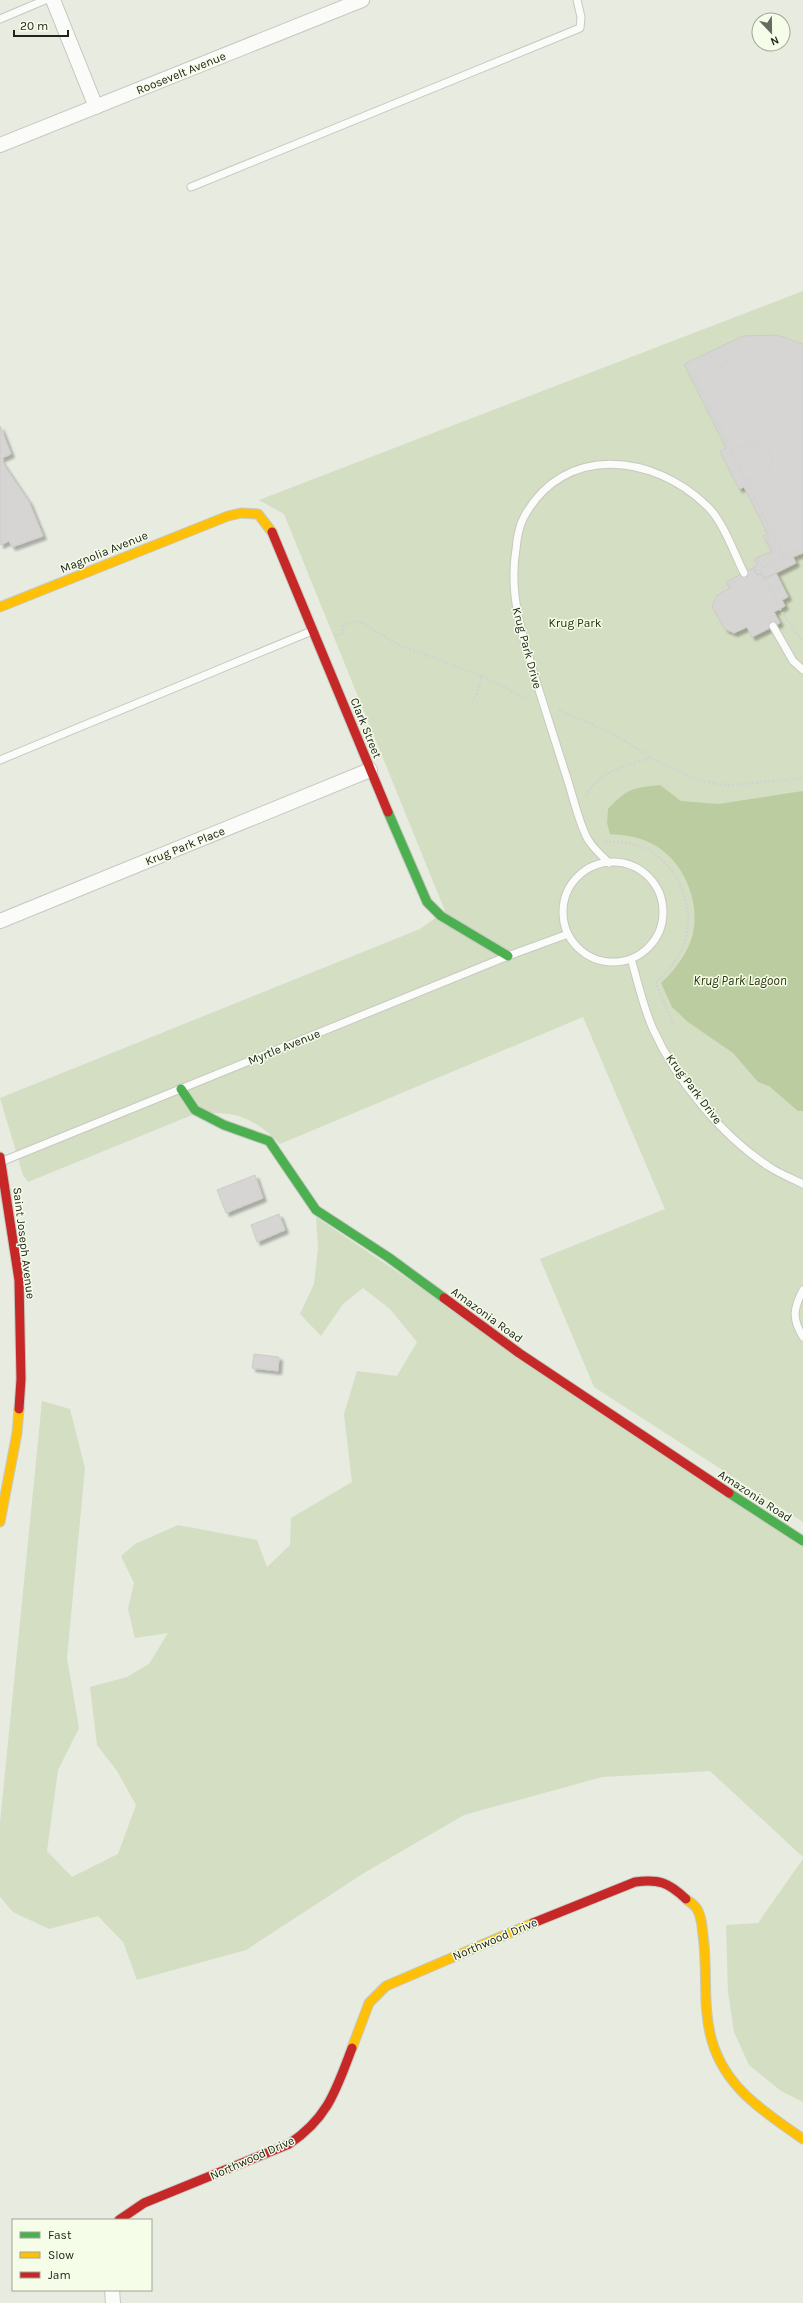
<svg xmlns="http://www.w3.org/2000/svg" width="803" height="2303" viewBox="0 0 803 2303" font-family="Karla,sans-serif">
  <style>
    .green { fill: #d4dec2 }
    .water { fill: #bccca1 }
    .building { fill: #d6d5d4; stroke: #ccccca; filter: url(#shadow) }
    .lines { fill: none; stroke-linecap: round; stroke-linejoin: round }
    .lane-casing { stroke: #c6c9c1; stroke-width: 9 }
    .street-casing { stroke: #c6c9c1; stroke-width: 16 }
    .fast-casing { stroke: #c6c9c1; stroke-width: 11 }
    .slow-casing { stroke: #c6c9c1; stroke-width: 11 }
    .jam-casing { stroke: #c6c9c1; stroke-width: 11 }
    .path { stroke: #d2d3d0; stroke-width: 2.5; stroke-dasharray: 2 2; stroke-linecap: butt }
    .lane { stroke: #fbfcfa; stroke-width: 7 }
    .street { stroke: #fbfcfa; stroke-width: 14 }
    .fast { stroke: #4caf50; stroke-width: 9 }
    .slow { stroke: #ffc107; stroke-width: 9 }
    .jam { stroke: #c62828; stroke-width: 9 }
    .labels { text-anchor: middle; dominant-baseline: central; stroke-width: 3; stroke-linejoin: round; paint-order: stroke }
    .street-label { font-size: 12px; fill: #21241c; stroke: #f5fde9 }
    .park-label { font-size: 12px; fill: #243005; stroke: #f5fde9 }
    .water-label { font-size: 13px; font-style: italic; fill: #273308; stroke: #f5fde9 }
  </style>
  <defs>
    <filter id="shadow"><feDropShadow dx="3.5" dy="3.5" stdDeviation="1" flood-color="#0004"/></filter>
  </defs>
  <rect width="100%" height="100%" fill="#e7ebe0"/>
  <path class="green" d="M 803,291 L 803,1522 L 594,1387 L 540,1259 L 665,1209 L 583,1017 L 280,1144 C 252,1115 230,1109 192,1115 L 28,1182 L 23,1175 L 0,1098 L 420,929 L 445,911 L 284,514 L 259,500 Z
    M 316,1217 L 803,1545 L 803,1857 L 710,1771 L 602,1777 L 464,1815 L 364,1873 L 246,1950 L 137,1980 L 123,1942 L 98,1916 L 49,1929 L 13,1912 L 0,1897 L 0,1823 L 42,1401 L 70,1409 L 85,1468 L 67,1658 L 79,1728 L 58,1770 L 47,1851 L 72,1877 L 118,1854 L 136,1805 L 117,1771 L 97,1745 L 90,1687 L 127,1677 L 149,1664 L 168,1633 L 135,1638 L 128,1609 L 134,1583 L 121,1556 L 135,1544 L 178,1525 L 257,1540 L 267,1567 L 290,1545 L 291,1518 L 352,1482 L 344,1414 L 357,1371 L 397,1376 L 417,1342 L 390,1309 L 363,1288 L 343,1304 L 321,1336 L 300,1314 L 314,1284 L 318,1248 Z
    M 803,1859 L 803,2102 L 781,2091 L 749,2065 L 734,2032 L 728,1992 L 726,1925 L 758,1923 Z"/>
  <path class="water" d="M 660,785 L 681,801 L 718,804 L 803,791 L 803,1111 L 798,1111 L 769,1086 L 758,1082 L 733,1053 L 688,1022 L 672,1007 L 661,983 C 674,971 687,954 692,937 C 702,901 682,855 646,841 C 634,836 622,835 610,834 L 607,823 L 608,809 C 628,788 632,788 660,785 Z"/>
  <path class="building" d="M 777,335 L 803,344 L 803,553 L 793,557 L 796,563 L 764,579 L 761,573 L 757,575 L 753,568 L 757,565 L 754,559 L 772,551 L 763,536 L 768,534 L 744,487 L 739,489 L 720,451 L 726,448 L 684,364 L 743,336 Z
    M 0,426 L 11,454 L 0,459 L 29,502 L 43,536 L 12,547 L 9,541 L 0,545 Z
    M 753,568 L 757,575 L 761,573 L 764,579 L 776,573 L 788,597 L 782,600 L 785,606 L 774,612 L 780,623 L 752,637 L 747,627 L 734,633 L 725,629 L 712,606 L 717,595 L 730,588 L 726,582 Z
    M 255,1175 L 263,1198 L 226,1213 L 217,1190 Z
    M 279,1214 L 285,1230 L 257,1242 L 251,1225 Z
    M 254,1354 L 279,1357 L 278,1371 L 252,1368 Z"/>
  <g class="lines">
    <g class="lane-casing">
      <path id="lane" d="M 0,19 L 45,0
        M 191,187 L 580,28 L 581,17 L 577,0
        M 773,626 L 793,661 L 803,670
        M 0,760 L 312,631
        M563 912a50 50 0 1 1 100 0a50 50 0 1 1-100 0Z
        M 609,863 C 602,856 594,849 589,841 C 580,829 571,788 565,772 C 556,744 547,716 538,687 C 524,641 508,597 516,549 C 517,538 519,526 524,517 C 564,443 654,454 707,506 C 723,521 734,553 744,573
        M 631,959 C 638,982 643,1007 653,1029 C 676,1080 721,1135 768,1166 C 778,1173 791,1178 803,1184
        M 3,1161 L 508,956 L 568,934
        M 803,1290 C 793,1309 792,1319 803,1337"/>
    </g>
    <g class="street-casing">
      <path id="street" d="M 53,0 L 96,107
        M 0,145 L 362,0
        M 0,921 L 370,770
        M 112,2290 L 113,2303"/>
    </g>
    <g class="fast-casing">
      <path id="fast" d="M 388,812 L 427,902 L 441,916 L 508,956
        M 181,1089 L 195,1110 L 224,1125 L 269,1141 L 316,1210 L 388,1257 L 444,1298
        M 729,1493 L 803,1541"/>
    </g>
    <g class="slow-casing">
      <path id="slow" d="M 0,607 L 228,516 L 241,513 L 258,514 L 272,532
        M 0,1522 L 17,1433 L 19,1409
        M 686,1899 C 690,1902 695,1905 697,1909 C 702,1917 702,1927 703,1935 C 708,1970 702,2008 712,2041 C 726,2089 765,2112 803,2139
        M 352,2048 L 369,2003 L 386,1986 L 533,1923"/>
    </g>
    <g class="jam-casing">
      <path id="jam" d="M 272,532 L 388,812
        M 0,1157 L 19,1280 L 21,1379 L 19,1409
        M 444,1298 L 519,1353 L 729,1493
        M 533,1923 L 635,1882 C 659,1879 668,1882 686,1899
        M 119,2220 L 144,2203 L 289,2144 C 328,2118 336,2090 352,2048"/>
    </g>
    <path class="path" d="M 732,360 L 695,378 L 784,557 L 803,548
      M 732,451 C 738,448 746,443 752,442 C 766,441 778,461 766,471 C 761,475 753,478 746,481
      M 763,568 L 759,560 L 774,552 L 764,531
      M 761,569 L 781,611 L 803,642
      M 756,571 L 784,557
      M 722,588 L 735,581
      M 335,636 L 344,633 L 342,626 L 355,621 L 363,623 L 397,644 L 482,676
      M 472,702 L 477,693 L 482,676 L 528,699
      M 559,710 C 590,724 623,736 650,758
      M 586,796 C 597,772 627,765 650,758 L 696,779 L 715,784 L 732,785 L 803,778
      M 605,842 C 619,841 631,842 644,848 C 679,863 698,912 683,947 C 677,962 666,972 656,983 L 673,1024"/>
    <use href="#lane" class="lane"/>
    <use href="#street" class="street"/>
    <use href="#fast" class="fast"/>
    <use href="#slow" class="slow"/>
    <use href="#jam" class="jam"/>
  </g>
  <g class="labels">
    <g class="street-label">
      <text transform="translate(181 73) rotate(-22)">Roosevelt Avenue</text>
      <text transform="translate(104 552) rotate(-22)">Magnolia Avenue</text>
      <text transform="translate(527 648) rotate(75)">Krug Park Drive</text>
      <text transform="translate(366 728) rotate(68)">Clark Street</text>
      <text transform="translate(185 846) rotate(-22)">Krug Park Place</text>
      <text transform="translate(284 1047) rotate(-22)">Myrtle Avenue</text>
      <text transform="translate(694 1089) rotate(53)">Krug Park Drive</text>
      <text transform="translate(24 1243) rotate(83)">Saint Joseph Avenue</text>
      <text transform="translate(487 1315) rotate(36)">Amazonia Road</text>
      <text transform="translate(755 1496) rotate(33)">Amazonia Road</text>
      <text transform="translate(495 1939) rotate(-23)">Northwood Drive</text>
      <text transform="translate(252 2158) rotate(-24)">Northwood Drive</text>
    </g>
    <g class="park-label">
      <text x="575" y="623">Krug Park</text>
    </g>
    <g class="water-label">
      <text x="740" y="980">Krug Park Lagoon</text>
    </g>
  </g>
  <rect x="12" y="2219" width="140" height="72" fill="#f5fde9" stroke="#a0a697"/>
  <rect x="20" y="2232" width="20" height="6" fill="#4caf50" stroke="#a0a697"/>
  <text x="48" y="2239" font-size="12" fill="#21241c">Fast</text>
  <rect x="20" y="2252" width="20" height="6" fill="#ffc107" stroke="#a0a697"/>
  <text x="48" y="2259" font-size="12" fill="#21241c">Slow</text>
  <rect x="20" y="2272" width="20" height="6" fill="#c62828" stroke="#a0a697"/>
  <text x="48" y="2279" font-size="12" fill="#21241c">Jam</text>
  <g transform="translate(771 32) rotate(158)"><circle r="19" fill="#f5fde9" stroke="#a0a697"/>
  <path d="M0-3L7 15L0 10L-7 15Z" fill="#666a61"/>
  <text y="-6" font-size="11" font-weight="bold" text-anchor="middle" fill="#21241c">N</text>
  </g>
  <path d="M14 30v6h54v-6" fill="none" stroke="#21241c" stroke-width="2"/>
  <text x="20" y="30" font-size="12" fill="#21241c" stroke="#f5fde9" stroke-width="3" paint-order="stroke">20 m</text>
</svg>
